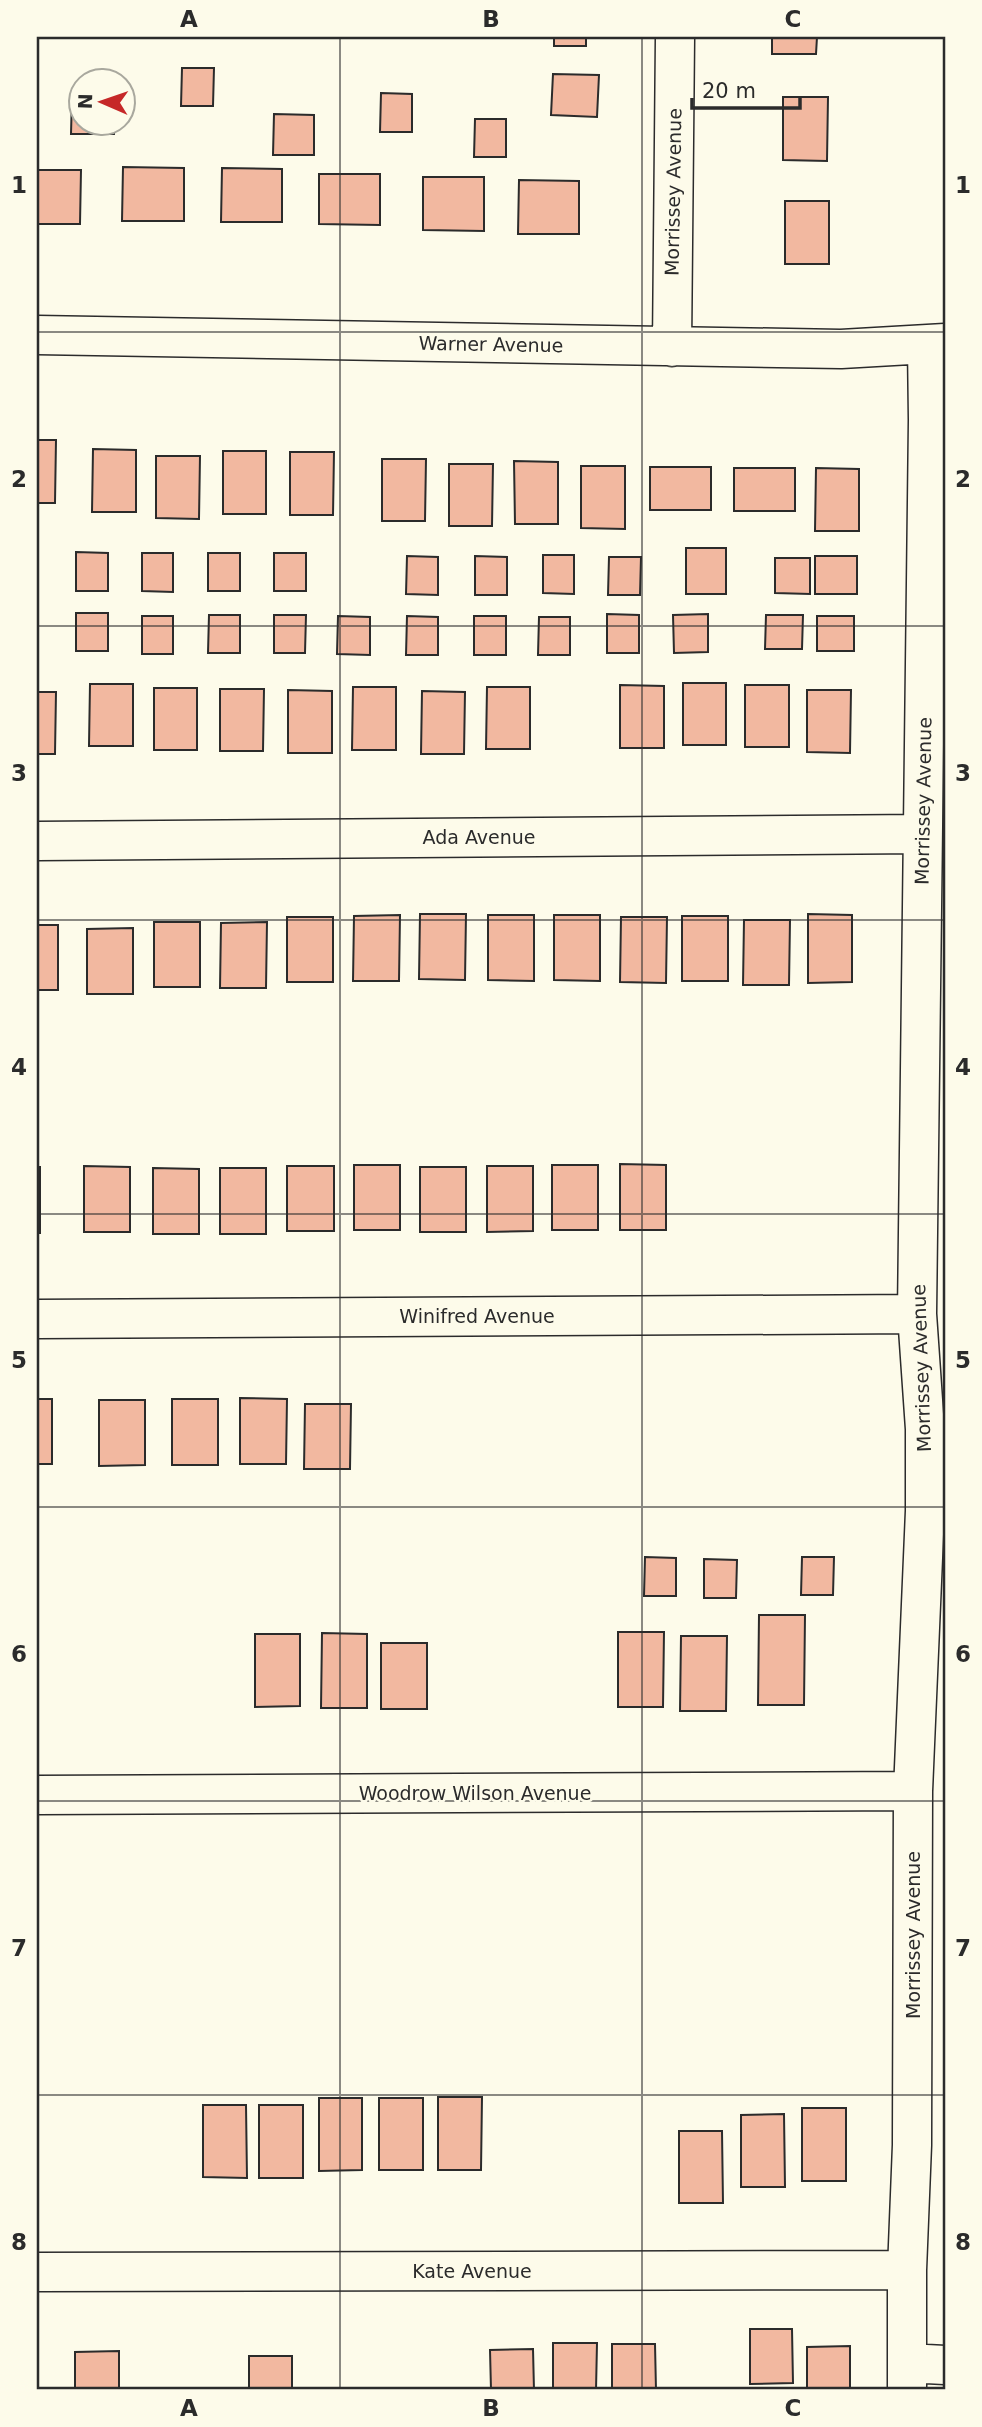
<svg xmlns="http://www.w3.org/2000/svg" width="982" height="2427" viewBox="0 0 982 2427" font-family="'DejaVu Sans',sans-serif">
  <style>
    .building { fill: #f2b8a0; stroke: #2b2b2b; stroke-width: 2 }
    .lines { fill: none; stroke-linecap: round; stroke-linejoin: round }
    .minor-casing { stroke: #2b2b2b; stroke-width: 41 }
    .minor { stroke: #fdfbea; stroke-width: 38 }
    .grid { fill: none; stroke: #2b2b2b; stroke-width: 2; stroke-opacity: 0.55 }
    .labels { text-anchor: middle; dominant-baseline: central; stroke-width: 5; stroke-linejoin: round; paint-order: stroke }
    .street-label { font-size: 19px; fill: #2b2b2b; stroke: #fdfbea }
    .neatline { fill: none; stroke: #2b2b2b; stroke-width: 2.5 }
    .grid-label { font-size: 23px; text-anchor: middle; font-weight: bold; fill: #2b2b2b }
  </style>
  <rect width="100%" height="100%" fill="#fdfbea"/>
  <path class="building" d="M 554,37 L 586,37 L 586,46 L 554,46 Z
    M 772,37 L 817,37 L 816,54 L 772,54 Z
    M 182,68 L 214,68 L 213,106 L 181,106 Z
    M 553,74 L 599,75 L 597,117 L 551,115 Z
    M 381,93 L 412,94 L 412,132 L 380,132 Z
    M 72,96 L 80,96 L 80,122 L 115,122 L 114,134 L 71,134 Z
    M 783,97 L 828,97 L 827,161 L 783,160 Z
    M 274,114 L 314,115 L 314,155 L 273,155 Z
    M 475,119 L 506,119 L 506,157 L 474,157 Z
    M 123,167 L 184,168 L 184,221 L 122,221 Z
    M 222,168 L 282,169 L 282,222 L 221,222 Z
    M 37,170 L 81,170 L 80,224 L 37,224 Z
    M 319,174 L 380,174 L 380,225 L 319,224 Z
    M 423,177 L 484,177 L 484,231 L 423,230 Z
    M 519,180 L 579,181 L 579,234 L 518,234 Z
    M 785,201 L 829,201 L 829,264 L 785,264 Z
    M 37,440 L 56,440 L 55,503 L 37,503 Z
    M 93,449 L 136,450 L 136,512 L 92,512 Z
    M 223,451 L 266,451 L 266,514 L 223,514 Z
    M 290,452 L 334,452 L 333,515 L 290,515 Z
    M 156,456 L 200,456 L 199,519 L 156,518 Z
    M 382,459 L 426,459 L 425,521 L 382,521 Z
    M 514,461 L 558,462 L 558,524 L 515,524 Z
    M 449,464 L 493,464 L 492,526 L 449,526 Z
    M 581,466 L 625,466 L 625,529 L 581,528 Z
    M 650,467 L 711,467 L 711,510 L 650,510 Z
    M 734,468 L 795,468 L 795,511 L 734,511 Z
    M 816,468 L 859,469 L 859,531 L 815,531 Z
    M 686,548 L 726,548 L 726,594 L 686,594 Z
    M 76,552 L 108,553 L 108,591 L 76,591 Z
    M 142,553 L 173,553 L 173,592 L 142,591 Z
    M 208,553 L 240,553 L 240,591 L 208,591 Z
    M 274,553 L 306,553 L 306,591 L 274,591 Z
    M 543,555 L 574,555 L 574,594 L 543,593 Z
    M 407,556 L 438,557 L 438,595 L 406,594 Z
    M 475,556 L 507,557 L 507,595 L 475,595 Z
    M 815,556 L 857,556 L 857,594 L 815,594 Z
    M 609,557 L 641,557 L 640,595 L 608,595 Z
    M 775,558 L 810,558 L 810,594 L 775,593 Z
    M 76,613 L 108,613 L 108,651 L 76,651 Z
    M 607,614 L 639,615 L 639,653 L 607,653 Z
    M 708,614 L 708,652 L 674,653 L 673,615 Z
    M 209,615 L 240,615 L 240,653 L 208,653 Z
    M 274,615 L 306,615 L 305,653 L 274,653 Z
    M 766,615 L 803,615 L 802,649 L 765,649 Z
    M 142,616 L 173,616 L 173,654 L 142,654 Z
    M 338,616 L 370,617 L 370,655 L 337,654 Z
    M 407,616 L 438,617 L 438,655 L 406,655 Z
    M 474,616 L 506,616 L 506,655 L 474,655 Z
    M 817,616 L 854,616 L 854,651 L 817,651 Z
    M 539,617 L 570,617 L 570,655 L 538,655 Z
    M 683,683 L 726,683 L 726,745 L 683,745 Z
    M 90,684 L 133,684 L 133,746 L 89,746 Z
    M 620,685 L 664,686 L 664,748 L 620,748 Z
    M 745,685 L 789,685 L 789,747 L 745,747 Z
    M 353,687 L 396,687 L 396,750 L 352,750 Z
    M 487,687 L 530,687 L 530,749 L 486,749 Z
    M 154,688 L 197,688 L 197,750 L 154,750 Z
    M 220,689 L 264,689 L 263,751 L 220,751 Z
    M 288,690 L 332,691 L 332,753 L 288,753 Z
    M 807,690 L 851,690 L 850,753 L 807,752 Z
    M 422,691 L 465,692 L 464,754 L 421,754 Z
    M 37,692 L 56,692 L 55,754 L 37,754 Z
    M 420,914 L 466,914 L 465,980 L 419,979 Z
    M 808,914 L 852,915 L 852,982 L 808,983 Z
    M 400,915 L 399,981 L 353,981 L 354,916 Z
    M 488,915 L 534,915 L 534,981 L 488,980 Z
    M 554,915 L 600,915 L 600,981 L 554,980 Z
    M 682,916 L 728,916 L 728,981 L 682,981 Z
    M 287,917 L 333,917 L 333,982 L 287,982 Z
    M 621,917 L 667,917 L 666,983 L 620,982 Z
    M 744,920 L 790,920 L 789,985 L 743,985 Z
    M 154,922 L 200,922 L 200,987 L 154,987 Z
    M 267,922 L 266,988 L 220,988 L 221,923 Z
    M 37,925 L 58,925 L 58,990 L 37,990 Z
    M 133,928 L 133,994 L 87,994 L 87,929 Z
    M 620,1164 L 666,1165 L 666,1230 L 620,1230 Z
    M 354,1165 L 400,1165 L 400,1230 L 354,1230 Z
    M 552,1165 L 598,1165 L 598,1230 L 552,1230 Z
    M 84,1166 L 130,1167 L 130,1232 L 84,1232 Z
    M 287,1166 L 334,1166 L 334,1231 L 287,1231 Z
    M 487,1166 L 533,1166 L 533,1231 L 487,1232 Z
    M 37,1167 L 40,1167 L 40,1233 L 37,1233 Z
    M 420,1167 L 466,1167 L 466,1232 L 420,1232 Z
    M 153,1168 L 199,1169 L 199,1234 L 153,1234 Z
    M 220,1168 L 266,1168 L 266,1234 L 220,1234 Z
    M 240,1398 L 287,1399 L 286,1464 L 240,1464 Z
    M 37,1399 L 52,1399 L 52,1464 L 37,1464 Z
    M 172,1399 L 218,1399 L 218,1465 L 172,1465 Z
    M 99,1400 L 145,1400 L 145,1465 L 99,1466 Z
    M 305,1404 L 351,1404 L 350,1469 L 304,1469 Z
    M 645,1557 L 676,1558 L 676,1596 L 644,1596 Z
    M 802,1557 L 834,1557 L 833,1595 L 801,1595 Z
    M 704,1559 L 737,1560 L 736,1598 L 704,1598 Z
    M 759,1615 L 805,1615 L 804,1705 L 758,1705 Z
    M 618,1632 L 664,1632 L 663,1707 L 618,1707 Z
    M 322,1633 L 367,1634 L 367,1708 L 321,1708 Z
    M 255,1634 L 300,1634 L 300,1706 L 255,1707 Z
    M 681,1636 L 727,1636 L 726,1711 L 680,1711 Z
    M 381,1643 L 427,1643 L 427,1709 L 381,1709 Z
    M 438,2097 L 482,2097 L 481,2170 L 438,2170 Z
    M 319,2098 L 362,2098 L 362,2170 L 319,2171 Z
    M 379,2098 L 423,2098 L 423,2170 L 379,2170 Z
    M 203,2105 L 246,2105 L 247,2178 L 203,2177 Z
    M 259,2105 L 303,2105 L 303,2178 L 259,2178 Z
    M 802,2108 L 846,2108 L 846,2181 L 802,2181 Z
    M 784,2114 L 785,2187 L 741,2187 L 741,2115 Z
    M 679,2131 L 722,2131 L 723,2203 L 679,2203 Z
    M 750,2329 L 792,2329 L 793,2383 L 750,2384 Z
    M 553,2343 L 597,2343 L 596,2390 L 553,2390 Z
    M 612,2344 L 655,2344 L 656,2390 L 612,2390 Z
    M 850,2346 L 850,2390 L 807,2390 L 807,2347 Z
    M 533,2349 L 534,2390 L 491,2390 L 490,2350 Z
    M 119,2351 L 119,2390 L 75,2390 L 75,2352 Z
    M 249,2356 L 292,2356 L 292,2390 L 249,2390 Z"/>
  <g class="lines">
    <g class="minor-casing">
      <path id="minor" d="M 37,335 L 841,349 L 945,343
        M 672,347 L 675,37
        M 37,841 L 922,834
        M 37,1319 L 917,1314
        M 37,1795 L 913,1791
        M 37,2272 L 907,2270
        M 907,2363 L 945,2365
        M 907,2390 L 907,2270 L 912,2145 L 913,1791 L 925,1511 L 925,1429 L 917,1314 L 928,420 L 927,345"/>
    </g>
    <use href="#minor" class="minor"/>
  </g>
  <path class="grid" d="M 340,37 L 340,2390M 642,37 L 642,2390M 37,332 L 945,332M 37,626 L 945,626M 37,920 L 945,920M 37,1214 L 945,1214M 37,1507 L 945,1507M 37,1801 L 945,1801M 37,2095 L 945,2095"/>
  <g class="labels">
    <g class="street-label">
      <text transform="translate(673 192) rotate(-89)">Morrissey Avenue</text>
      <text transform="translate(491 344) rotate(1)">Warner Avenue</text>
      <text transform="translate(923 801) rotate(-89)">Morrissey Avenue</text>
      <text x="479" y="837">Ada Avenue</text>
      <text x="477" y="1316">Winifred Avenue</text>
      <text transform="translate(921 1368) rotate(-92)">Morrissey Avenue</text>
      <text x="475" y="1793">Woodrow Wilson Avenue</text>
      <text transform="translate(913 1935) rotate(-90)">Morrissey Avenue</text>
      <text x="472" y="2271">Kate Avenue</text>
    </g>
  </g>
  <rect width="982" height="2427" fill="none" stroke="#fdfbea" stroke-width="77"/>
  <g transform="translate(102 102) rotate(272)"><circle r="33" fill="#fdfbea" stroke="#a9a89e" stroke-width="2"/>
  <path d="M0-5L12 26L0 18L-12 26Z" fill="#c62828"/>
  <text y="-10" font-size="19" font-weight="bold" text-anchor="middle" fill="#2b2b2b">N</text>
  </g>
  <path d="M692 98v10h108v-10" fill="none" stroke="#2b2b2b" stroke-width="3.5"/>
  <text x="702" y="98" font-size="21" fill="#2b2b2b" stroke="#fdfbea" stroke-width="5" paint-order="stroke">20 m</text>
  <rect x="38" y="38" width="906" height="2350" class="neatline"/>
  <g class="grid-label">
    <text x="189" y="27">A</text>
    <text x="491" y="27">B</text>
    <text x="793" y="27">C</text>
    <text x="19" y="193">1</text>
    <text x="963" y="193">1</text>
    <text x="19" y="487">2</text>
    <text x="963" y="487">2</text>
    <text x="19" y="781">3</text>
    <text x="963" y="781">3</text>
    <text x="19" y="1075">4</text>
    <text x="963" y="1075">4</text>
    <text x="19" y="1368">5</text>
    <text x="963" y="1368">5</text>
    <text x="19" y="1662">6</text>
    <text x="963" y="1662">6</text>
    <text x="19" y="1956">7</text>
    <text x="963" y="1956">7</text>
    <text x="19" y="2250">8</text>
    <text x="963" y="2250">8</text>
    <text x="189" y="2416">A</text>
    <text x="491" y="2416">B</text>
    <text x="793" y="2416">C</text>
  </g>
</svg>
